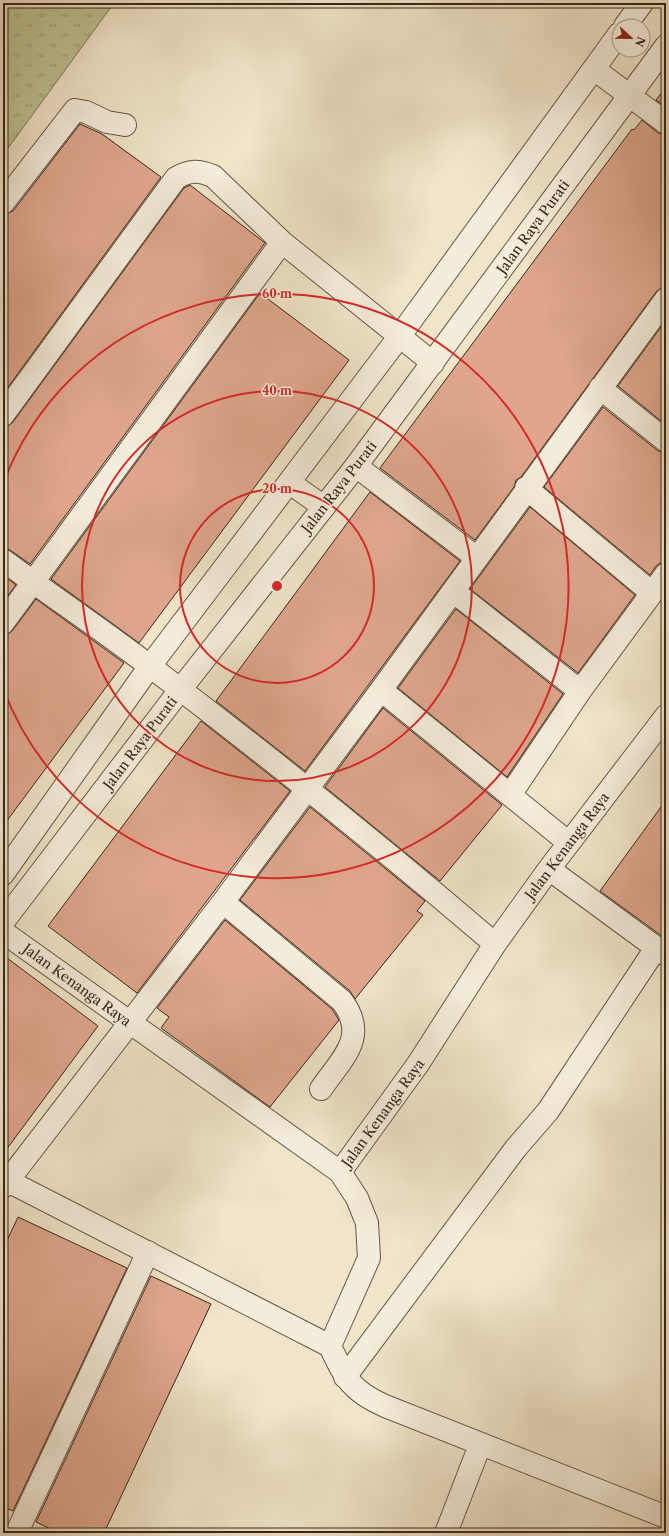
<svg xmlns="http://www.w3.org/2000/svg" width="669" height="1536" viewBox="0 0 669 1536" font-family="'Libre Caslon Text',serif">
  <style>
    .grass { fill: url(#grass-tufts); stroke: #7b7455 }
    .building { fill: #dfa68d; stroke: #382617 }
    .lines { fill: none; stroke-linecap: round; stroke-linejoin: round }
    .minor-casing { stroke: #665644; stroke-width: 24 }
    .tertiary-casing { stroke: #665644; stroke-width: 24 }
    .minor { stroke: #f5eddc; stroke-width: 22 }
    .tertiary { stroke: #f5eddc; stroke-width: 22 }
    .ring { fill: none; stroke: #d62828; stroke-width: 2 }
    .labels { text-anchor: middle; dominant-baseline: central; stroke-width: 3; stroke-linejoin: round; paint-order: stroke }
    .street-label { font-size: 14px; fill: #382617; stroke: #f5eddc }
    .centre { fill: #d62828; stroke: #f5eddc; stroke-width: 2 }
    .ring-label { font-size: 12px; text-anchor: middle; font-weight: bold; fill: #d62828; stroke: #f5eddc; stroke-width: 3; stroke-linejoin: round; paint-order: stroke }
  </style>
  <defs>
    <pattern id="grass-tufts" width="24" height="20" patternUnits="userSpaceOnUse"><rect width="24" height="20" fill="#bec293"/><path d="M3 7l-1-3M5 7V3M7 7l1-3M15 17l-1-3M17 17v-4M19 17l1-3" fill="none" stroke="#9b9d77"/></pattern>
  </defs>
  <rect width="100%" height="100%" fill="#f0e4c9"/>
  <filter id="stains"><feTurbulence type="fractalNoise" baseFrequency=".005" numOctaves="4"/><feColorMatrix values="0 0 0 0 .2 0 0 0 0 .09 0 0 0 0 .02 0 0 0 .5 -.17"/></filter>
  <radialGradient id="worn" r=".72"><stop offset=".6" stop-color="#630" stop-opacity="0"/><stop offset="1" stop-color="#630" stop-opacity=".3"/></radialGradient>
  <path class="grass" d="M 3,3 L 114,3 L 3,155 Z"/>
  <path class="building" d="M 666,87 L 666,107 L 656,100 Z
    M 642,120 L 658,133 L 666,135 L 666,287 L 661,288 L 656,292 L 521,477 L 516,480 L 514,487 L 475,540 L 380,468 L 632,129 L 634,130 Z
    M 80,124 L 102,134 L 161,177 L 3,394 L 3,215 L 13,211 Z
    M 190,185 L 265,243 L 30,564 L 10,550 L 3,548 L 3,427 L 8,426 L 13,422 L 184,188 Z
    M 260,293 L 349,360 L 139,643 L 51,579 Z
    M 666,320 L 666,425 L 618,386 Z
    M 603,407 L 658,451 L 666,453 L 666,559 L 656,566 L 650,575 L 544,487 Z
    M 370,492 L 460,561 L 305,771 L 216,701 Z
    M 530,507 L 635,595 L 578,673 L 470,589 Z
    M 3,575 L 16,585 L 3,602 Z
    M 36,599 L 124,663 L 3,826 L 3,635 L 8,634 L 13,630 Z
    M 456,609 L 563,694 L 507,777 L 398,688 Z
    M 383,708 L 502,805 L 440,881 L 325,787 Z
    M 201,721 L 290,791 L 137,993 L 48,926 Z
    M 666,800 L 666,939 L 600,891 Z
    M 310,807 L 425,901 L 417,911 L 423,915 L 355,999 L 350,991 L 240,900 Z
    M 225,920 L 332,1009 L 339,1020 L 270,1107 L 161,1028 L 169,1017 L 157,1008 Z
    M 3,955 L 98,1026 L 3,1154 Z
    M 18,1217 L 127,1268 L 13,1511 L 3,1507 L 3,1249 Z
    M 151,1276 L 211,1304 L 104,1533 L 59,1533 L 36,1522 Z"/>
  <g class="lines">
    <g class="minor-casing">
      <path id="minor" d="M 594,69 L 666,123
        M 3,203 L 75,110 L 86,112 L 107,122 L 125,125
        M 600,388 L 666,441
        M 3,415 L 176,178 C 190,170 198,170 213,176 L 282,242 L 433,363
        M 356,466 L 477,558
        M 290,483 L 324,507
        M 526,488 L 652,593
        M 3,560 C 52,596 102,630 151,667 C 268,756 383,848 495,944
        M 453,591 L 580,691 L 510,795
        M 3,623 L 282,242
        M 381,690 L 569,843
        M 580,691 L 666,574
        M 549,869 L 666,955
        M 223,902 L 342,1001 C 369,1037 342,1058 321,1089
        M 340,1172 L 418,1064 L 495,944 L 549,869 L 666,716
        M 8,1181 L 330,1346
        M 3,1187 L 223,902 L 381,690 L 666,299
        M 345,1377 L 516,1148 L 548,1111 L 656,948
        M 18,1530 L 148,1252
        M 446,1533 L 480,1445"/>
    </g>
    <g class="tertiary-casing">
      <path id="tertiary" d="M 625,26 L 642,3
        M 3,874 L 150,666 L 399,337 L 619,34
        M 3,922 L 180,690 L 356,466 L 666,46
        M 3,932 L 340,1172 L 357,1198 L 367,1223 L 369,1258 L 330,1346 C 345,1378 351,1391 385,1406 L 666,1517"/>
    </g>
    <use href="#minor" class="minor"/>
    <use href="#tertiary" class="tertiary"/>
  </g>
  <g class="ring">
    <circle cx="277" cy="586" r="97"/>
    <circle cx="277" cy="586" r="195"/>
    <path d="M3 484A292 292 0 1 1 3 688"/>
  </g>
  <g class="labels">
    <g class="street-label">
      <text transform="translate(533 227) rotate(-54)">Jalan Raya Purati</text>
      <text transform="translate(339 487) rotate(-52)">Jalan Raya Purati</text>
      <text transform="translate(140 743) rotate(-53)">Jalan Raya Purati</text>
      <text transform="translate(567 846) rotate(-53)">Jalan Kenanga Raya</text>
      <text transform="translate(77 985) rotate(36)">Jalan Kenanga Raya</text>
      <text transform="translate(383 1113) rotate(-54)">Jalan Kenanga Raya</text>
    </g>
  </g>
  <circle cx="277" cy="586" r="6" class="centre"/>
  <g class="ring-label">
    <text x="277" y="298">60 m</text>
    <text x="277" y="395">40 m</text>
    <text x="277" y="493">20 m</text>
  </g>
  <rect width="669" height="1536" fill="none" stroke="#f0e4c9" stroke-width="16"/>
  <rect x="4" y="4" width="661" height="1528" fill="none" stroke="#382617" stroke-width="2"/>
  <rect x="8" y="8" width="653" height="1520" fill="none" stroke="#382617"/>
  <g transform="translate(631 38) rotate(112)"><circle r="19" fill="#f5eddc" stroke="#a99d8d"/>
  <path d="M0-3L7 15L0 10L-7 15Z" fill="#8f2418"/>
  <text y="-6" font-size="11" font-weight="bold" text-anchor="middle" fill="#382617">N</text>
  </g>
  <rect width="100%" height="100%" filter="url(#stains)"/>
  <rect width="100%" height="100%" fill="url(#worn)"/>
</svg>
